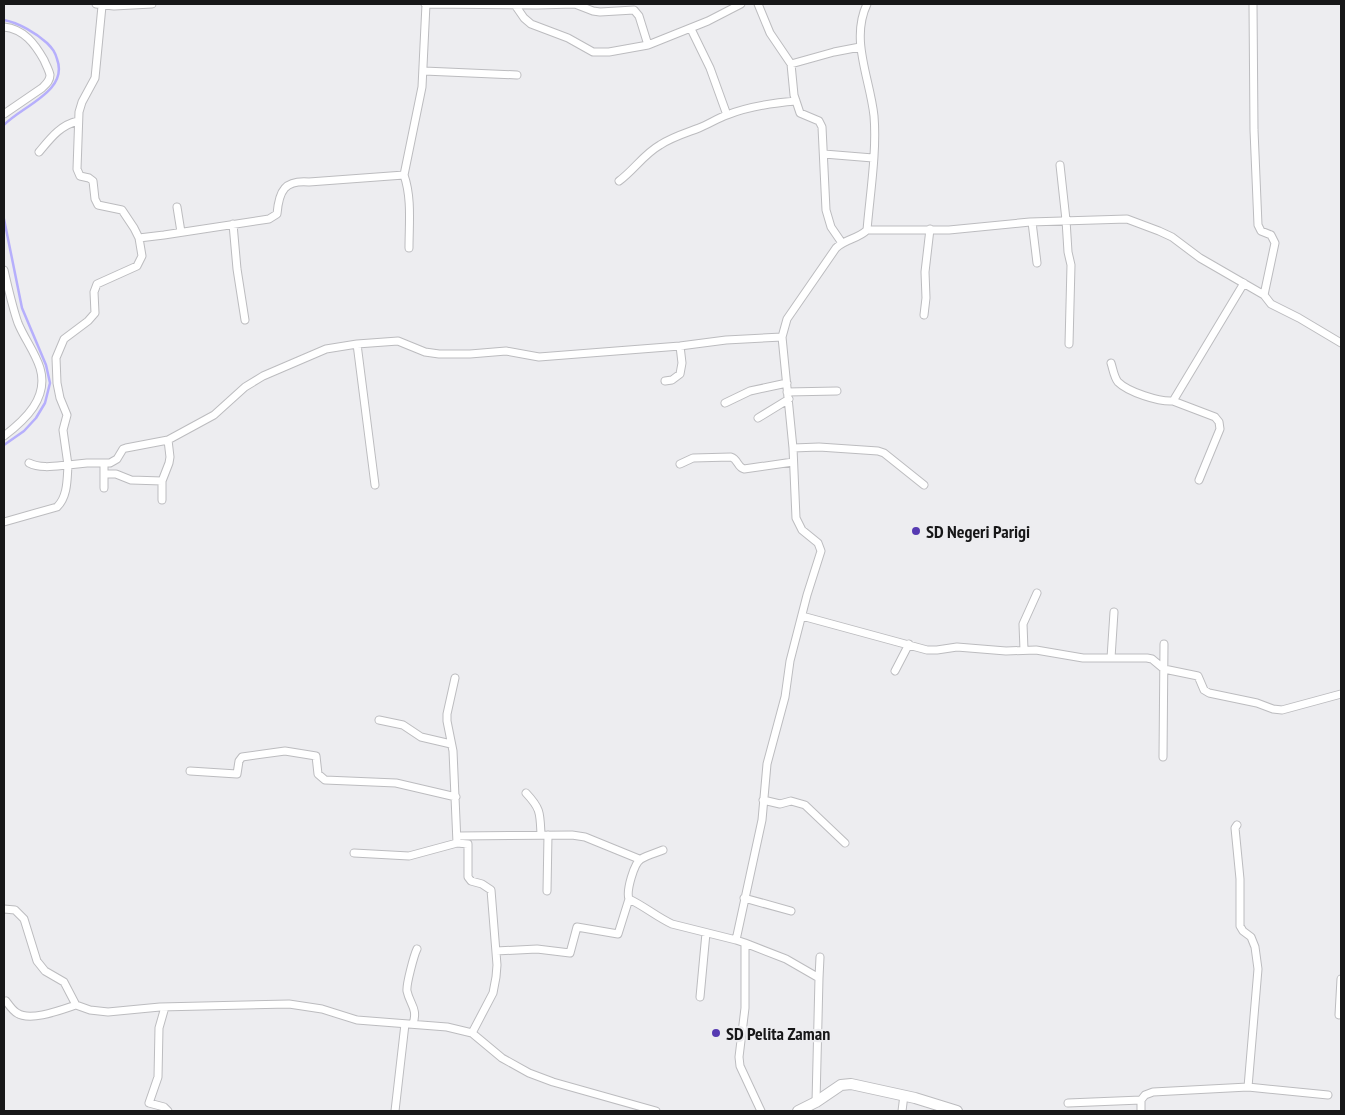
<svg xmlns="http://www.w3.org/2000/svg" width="1345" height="1115" viewBox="0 0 1345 1115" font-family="'PT Sans Narrow',sans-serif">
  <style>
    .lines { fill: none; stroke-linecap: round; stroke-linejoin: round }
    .stream { stroke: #b6affc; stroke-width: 2.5 }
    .street-casing { stroke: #bcbcbf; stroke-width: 9 }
    .secondary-casing { stroke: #bcbcbf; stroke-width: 12 }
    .street { stroke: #fff; stroke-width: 7 }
    .secondary { stroke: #fff; stroke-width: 10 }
    .poi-dot { fill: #563ab2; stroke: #ededf0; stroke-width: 2 }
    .labels { text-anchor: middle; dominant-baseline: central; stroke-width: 4.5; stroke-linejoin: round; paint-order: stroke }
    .poi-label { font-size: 18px; font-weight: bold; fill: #171718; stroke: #ededf0; text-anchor: start }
  </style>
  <rect width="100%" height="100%" fill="#ededf0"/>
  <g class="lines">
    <path class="stream" d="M 4,20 C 19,23 36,33 47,43 C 53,49 55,52 57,59 C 69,91 22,106 4,125
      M 4,219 L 22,308 L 46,365 L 50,383 L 45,403 L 36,418 L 24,431 L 4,445"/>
    <g class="street-casing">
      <path id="street" d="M 96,4 L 114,6 L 152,4
        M 425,4 L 537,5 L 575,4 L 593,11 L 600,12 L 634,10 L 639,16 L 648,45 L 708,21 L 741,4
        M 758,4 L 770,33 L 791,64 L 834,52 L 860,47
        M 1253,4 L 1254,130 L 1258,225 L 1261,231 L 1271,235 L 1275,243 L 1264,295
        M 515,5 L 524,18 L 531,24 L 568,38 L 593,52 L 609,52 L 648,45
        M 102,6 L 95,78 L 82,102 L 79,112 L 77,169 L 80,176 L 89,178 L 93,181 L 95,199 L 98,205 L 122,210 L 134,228 L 139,238
        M 4,27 C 24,29 35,44 44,60 C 46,65 49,70 50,75 C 50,81 46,84 42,88 L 4,114
        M 691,29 L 710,68 L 727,115
        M 791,64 L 794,95 L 800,113 L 819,121 L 822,127 L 826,210 L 831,227 L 842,243
        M 424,71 L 517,75
        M 39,152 C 50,139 60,125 78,121
        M 824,154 L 873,158
        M 1060,165 L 1066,220 L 1068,252 L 1071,265 L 1069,344
        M 404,175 C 412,198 409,224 409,248
        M 619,181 C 634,170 644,154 660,145 C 672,137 686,133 699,128 C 709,124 718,118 727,115 C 750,106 772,103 796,101
        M 177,207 L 181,232
        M 1032,222 L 1037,263
        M 233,224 L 237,269 L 245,320
        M 867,230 L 949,230 L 1030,222 L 1127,219 L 1159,231 L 1172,237 L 1200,258 L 1264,295 L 1271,304 L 1299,318 L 1341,343
        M 4,270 C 8,287 12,306 18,323 C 24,338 35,352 40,368 C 49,398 25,420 4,436
        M 924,315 L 926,298 L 925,272 L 930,229
        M 357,344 L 375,485
        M 1111,363 C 1113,369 1114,377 1118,382 C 1128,392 1159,402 1173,401
        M 665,381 L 672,380 L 680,374 L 682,363 L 680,346
        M 787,392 L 837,391
        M 725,403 L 750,391 L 787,383
        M 758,418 L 789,399
        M 793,448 L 819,447 L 878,451 L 884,453 L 924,485
        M 29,463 C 41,469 56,466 68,465 L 63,430 L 67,415 L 60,398 L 57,383 L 56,358 L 64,339 L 88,321 L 95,313 L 94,292 L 97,284 L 137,266 L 142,256 L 139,238 L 164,235 L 269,219 L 277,214 C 279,190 285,180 309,182 L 404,175 L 422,87 L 426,4
        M 104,463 L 104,474 L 116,474 L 131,480 L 162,481
        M 680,464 L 693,458 L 731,457 C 738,459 737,467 744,469 L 793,462
        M 104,474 L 104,488
        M 1199,480 L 1220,429 L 1219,422 L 1215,417 L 1173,401 L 1244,283
        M 162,500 L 162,481 L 169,463 L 170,457 L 168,440
        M 4,522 L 57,507 C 68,496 67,479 68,465 L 87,463 L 110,463 L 117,459 L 123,449 L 126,448 L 168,440 L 214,415 L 245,387 L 263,376 L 326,349 L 357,344 L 398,341 L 425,352 L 439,354 L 470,354 L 506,351 L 539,357 L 680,346 L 726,340 L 782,337
        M 802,616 L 927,650 L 937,650 L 957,647 L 1006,651 L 1036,650 L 1083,658 L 1147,658 L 1152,659 L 1164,669 L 1198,676 L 1204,690 L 1209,693 L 1257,703 L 1273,709 L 1282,710 L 1341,694
        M 1024,650 L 1023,624 L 1037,593
        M 1111,658 L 1114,612
        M 895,671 L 909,644
        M 455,678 L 447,714 L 447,721 L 453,751 L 457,843 L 468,844 L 468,877 L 471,881 L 482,884 L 491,890 L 497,965 L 496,977 L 493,993 L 472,1033
        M 379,720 L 403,725 L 421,737 L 451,744
        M 1163,757 L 1164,644
        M 190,771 L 237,774 L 239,761 L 242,757 L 285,751 L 316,756 L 318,774 L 325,780 L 396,783 L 456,797
        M 526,793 C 541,809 540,813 541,835
        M 763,800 L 780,804 L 791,801 L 805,805 L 845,843
        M 458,836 L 572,835 L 585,837 L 639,859
        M 663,850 C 656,853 648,855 641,859 C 634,863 626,891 629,899 C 644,906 657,917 672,924 L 736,940
        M 354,853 L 409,856 L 457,843
        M 547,891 L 548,835
        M 744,898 L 791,911
        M 4,909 L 15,910 L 24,919 L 37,961 L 45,971 L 64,982 L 76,1005 L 90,1010 L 108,1012 L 160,1007 L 289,1004 L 322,1009 L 357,1020 L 447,1027 L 472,1033 L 502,1058 L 529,1073 L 553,1082 L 656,1111
        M 745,943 L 786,959 L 819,978 L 816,1102
        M 496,951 L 537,949 L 570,953 L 577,927 L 618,934 L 629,899
        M 819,978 L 820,957
        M 700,997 L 706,933
        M 6,1001 C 9,1005 13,1011 17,1013 C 30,1022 61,1010 76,1005
        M 165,1007 L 159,1028 L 158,1077 L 149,1103 L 164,1107 L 168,1111
        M 1339,1015 L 1341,979
        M 413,1024 C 418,1008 410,1005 407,991 C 406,985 414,955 417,949
        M 1248,1087 L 1328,1095
        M 1068,1103 L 1141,1100
        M 395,1111 L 405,1024
        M 761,1111 L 740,1066 L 739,1057 L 745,1008 L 745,943 L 736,940 L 762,820 L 767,764 L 785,697 L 790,661 L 807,595 L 821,551 L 818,543 L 802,530 L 796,518 L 793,448 L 782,337 L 787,319 L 836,248 C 845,239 858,239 867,230 C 870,194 877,151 874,116 C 870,78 850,40 867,4
        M 902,1111 L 904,1095
        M 1141,1111 L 1141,1100 L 1145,1095 L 1153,1092 L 1248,1087 L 1258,969 L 1255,947 L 1251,937 L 1243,931 L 1240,926 L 1240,879 L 1235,828 L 1237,825"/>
    </g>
    <g class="secondary-casing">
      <path id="secondary" d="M 798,1111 L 816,1102 L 841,1085 L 851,1084 L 915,1098 L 957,1111"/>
    </g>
    <use href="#street" class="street"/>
    <use href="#secondary" class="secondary"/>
  </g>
  <g class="poi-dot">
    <circle cx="916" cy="531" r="5"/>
    <circle cx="716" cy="1033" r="5"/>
  </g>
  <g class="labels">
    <g class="poi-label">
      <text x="926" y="531">SD Negeri Parigi</text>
      <text x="726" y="1033">SD Pelita Zaman</text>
    </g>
  </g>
  <rect width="1345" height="1115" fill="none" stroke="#171718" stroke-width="10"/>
</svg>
